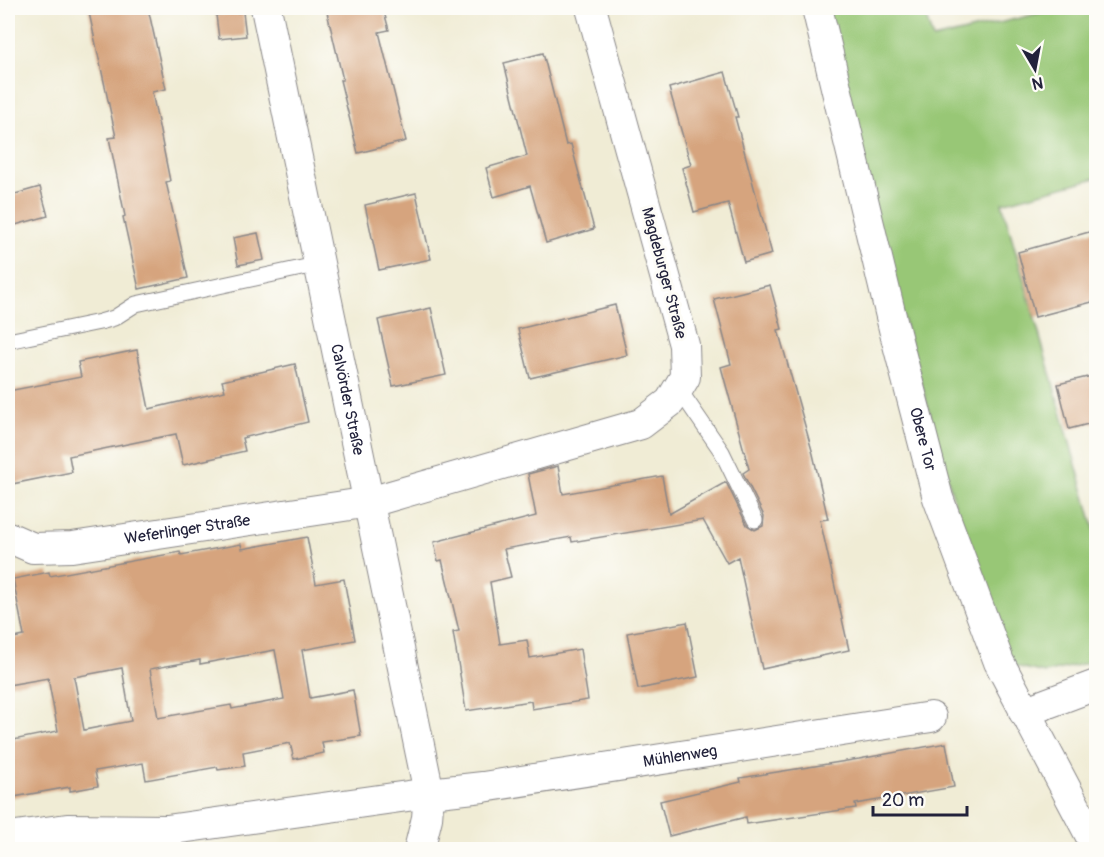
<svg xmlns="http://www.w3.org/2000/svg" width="1104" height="857" viewBox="0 0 1104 857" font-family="Pangolin,sans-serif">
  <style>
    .green { fill: #98c776; stroke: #5d7458; stroke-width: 1.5 }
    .building { fill: #d6a47e; fill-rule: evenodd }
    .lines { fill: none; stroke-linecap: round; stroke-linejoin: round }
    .lane-casing { stroke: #898788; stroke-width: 17 }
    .street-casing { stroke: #898788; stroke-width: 32 }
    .lane { stroke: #fff; stroke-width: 15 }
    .street { stroke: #fff; stroke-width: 30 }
    .labels { text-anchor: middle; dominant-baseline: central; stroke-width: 6; stroke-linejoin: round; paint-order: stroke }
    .street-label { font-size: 16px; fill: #22223b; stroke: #fdfcf7 }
  </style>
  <rect width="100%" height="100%" fill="#fdfcf7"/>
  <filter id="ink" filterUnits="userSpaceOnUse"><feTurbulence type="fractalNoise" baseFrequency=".0167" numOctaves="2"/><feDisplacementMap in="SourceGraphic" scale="12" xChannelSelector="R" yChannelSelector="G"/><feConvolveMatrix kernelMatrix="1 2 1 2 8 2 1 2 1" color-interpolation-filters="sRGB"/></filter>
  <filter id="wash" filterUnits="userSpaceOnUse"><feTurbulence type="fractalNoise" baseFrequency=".008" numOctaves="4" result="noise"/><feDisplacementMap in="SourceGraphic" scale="24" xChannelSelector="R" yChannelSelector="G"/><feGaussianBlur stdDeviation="1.35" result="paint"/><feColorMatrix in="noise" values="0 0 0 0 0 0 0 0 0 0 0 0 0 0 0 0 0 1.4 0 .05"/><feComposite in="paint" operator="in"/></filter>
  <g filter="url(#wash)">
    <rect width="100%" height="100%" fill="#f0ecd5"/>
    <path class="green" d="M 817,8 L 923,8 L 933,39 L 1061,8 L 1096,8 L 1096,178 L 1002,203 L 1096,535 L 1096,661 L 1044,673 L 999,662 Z"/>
    <g id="blocks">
      <path class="building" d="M 88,8 L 148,8 L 166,89 L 152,92 L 170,181 L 166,182 L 188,278 L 139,289 L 123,217 L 125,216 L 109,138 L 116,137 Z
        M 326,8 L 383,8 L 389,30 L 379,32 L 406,141 L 358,153 L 340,80 L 343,80 Z
        M 243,12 L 246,36 L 219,39 L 216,15 Z
        M 543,53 L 566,145 L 571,144 L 594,229 L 546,243 L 530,186 L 494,197 L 486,168 L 527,156 L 504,63 Z
        M 725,72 L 738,117 L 735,117 L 772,254 L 744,262 L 728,203 L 694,212 L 682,168 L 691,165 L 669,88 Z
        M 40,187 L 48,216 L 8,227 L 8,196 Z
        M 416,193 L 431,259 L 379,270 L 365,205 Z
        M 1096,230 L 1096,301 L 1035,317 L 1018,252 Z
        M 258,233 L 264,260 L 238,265 L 233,238 Z
        M 770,285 L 782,329 L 778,330 L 813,454 L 828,519 L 820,520 L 849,650 L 762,669 L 738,557 L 727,563 L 703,520 L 572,542 L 571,537 L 504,549 L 511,577 L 490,582 L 500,644 L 527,640 L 530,658 L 580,649 L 588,700 L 532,709 L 531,701 L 466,711 L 453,632 L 459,631 L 442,560 L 438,561 L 434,542 L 536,516 L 528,474 L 558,466 L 563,494 L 662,476 L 669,514 L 726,482 L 747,525 L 755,530 L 763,526 L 764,516 L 743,473 L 749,469 L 721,367 L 731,364 L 714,299 Z
        M 615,305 L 627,355 L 530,378 L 518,329 Z
        M 431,308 L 446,375 L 393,386 L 378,320 Z
        M 137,350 L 149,409 L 225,391 L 222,381 L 295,364 L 308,422 L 242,438 L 245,451 L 183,465 L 176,434 L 69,456 L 72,472 L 12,484 L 8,459 L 8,391 L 81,377 L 78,362 Z
        M 1096,375 L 1096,422 L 1069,429 L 1058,384 Z
        M 307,537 L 316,584 L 344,579 L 355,640 L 302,650 L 310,698 L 353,690 L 361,736 L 322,742 L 324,753 L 294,759 L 290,743 L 243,752 L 245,766 L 218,770 L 217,767 L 146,780 L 143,763 L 95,771 L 98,786 L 70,791 L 70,787 L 8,798 L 8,741 L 58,731 L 48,678 L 8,685 L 8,639 L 24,636 L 13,579 L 49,572 L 50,576 L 180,552 L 181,555 L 241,544 L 242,549 ZM 275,650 L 284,699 L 232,709 L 231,705 L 158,718 L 150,669 L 200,660 L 200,664 ZM 122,668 L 131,721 L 84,730 L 74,677 Z
        M 687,622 L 698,677 L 638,689 L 627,633 Z
        M 946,743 L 954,787 L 855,804 L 856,808 L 747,824 L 746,817 L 669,836 L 660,801 L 741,782 L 740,778 L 859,759 Z"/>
    </g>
  </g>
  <g filter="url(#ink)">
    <use href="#blocks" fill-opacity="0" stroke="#898788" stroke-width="1.5"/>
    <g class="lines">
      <g class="lane-casing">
        <path id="lane" d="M 8,341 L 100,322 L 114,318 L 136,304 L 320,264
          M 678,388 L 722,452 L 755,520"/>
      </g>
      <g class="street-casing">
        <g id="street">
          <path id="s1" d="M 266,8 L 429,793 L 427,818 L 419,850"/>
          <path id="s2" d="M 817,8 L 895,333 L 938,498 L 999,662 L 1096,846"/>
          <path id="s3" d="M 8,537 L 33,548 L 72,547 L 370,502 L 641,424 L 670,402 L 685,377 L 684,345 L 591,8"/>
          <path d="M 1024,712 L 1096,685"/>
          <path id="s4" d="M 8,837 L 67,829 L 167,830 L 429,793 L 483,787 L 931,717"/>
        </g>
      </g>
      <use href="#lane" class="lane"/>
      <use href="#street" class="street"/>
    </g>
  </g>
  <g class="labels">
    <g class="street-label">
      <text transform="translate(664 273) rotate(75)">Magdeburger Straße</text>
      <text stroke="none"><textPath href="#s1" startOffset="400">Calvörder Straße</textPath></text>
      <text stroke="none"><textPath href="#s2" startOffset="444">Obere Tor</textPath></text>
      <text stroke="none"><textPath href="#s3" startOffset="183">Weferlinger Straße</textPath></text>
      <text stroke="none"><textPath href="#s4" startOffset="678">Mühlenweg</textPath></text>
    </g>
  </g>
  <rect width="1104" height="857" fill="none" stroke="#fdfcf7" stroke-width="30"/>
  <g transform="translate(1035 69) rotate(170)" stroke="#fdfcf7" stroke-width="4.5" paint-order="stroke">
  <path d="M0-4.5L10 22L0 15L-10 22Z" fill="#22223b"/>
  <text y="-9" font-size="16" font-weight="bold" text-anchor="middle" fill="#22223b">N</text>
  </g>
  <path d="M873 806v9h94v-9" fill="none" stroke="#22223b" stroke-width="3"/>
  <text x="882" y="806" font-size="18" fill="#22223b" stroke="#fdfcf7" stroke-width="4.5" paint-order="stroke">20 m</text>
</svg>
